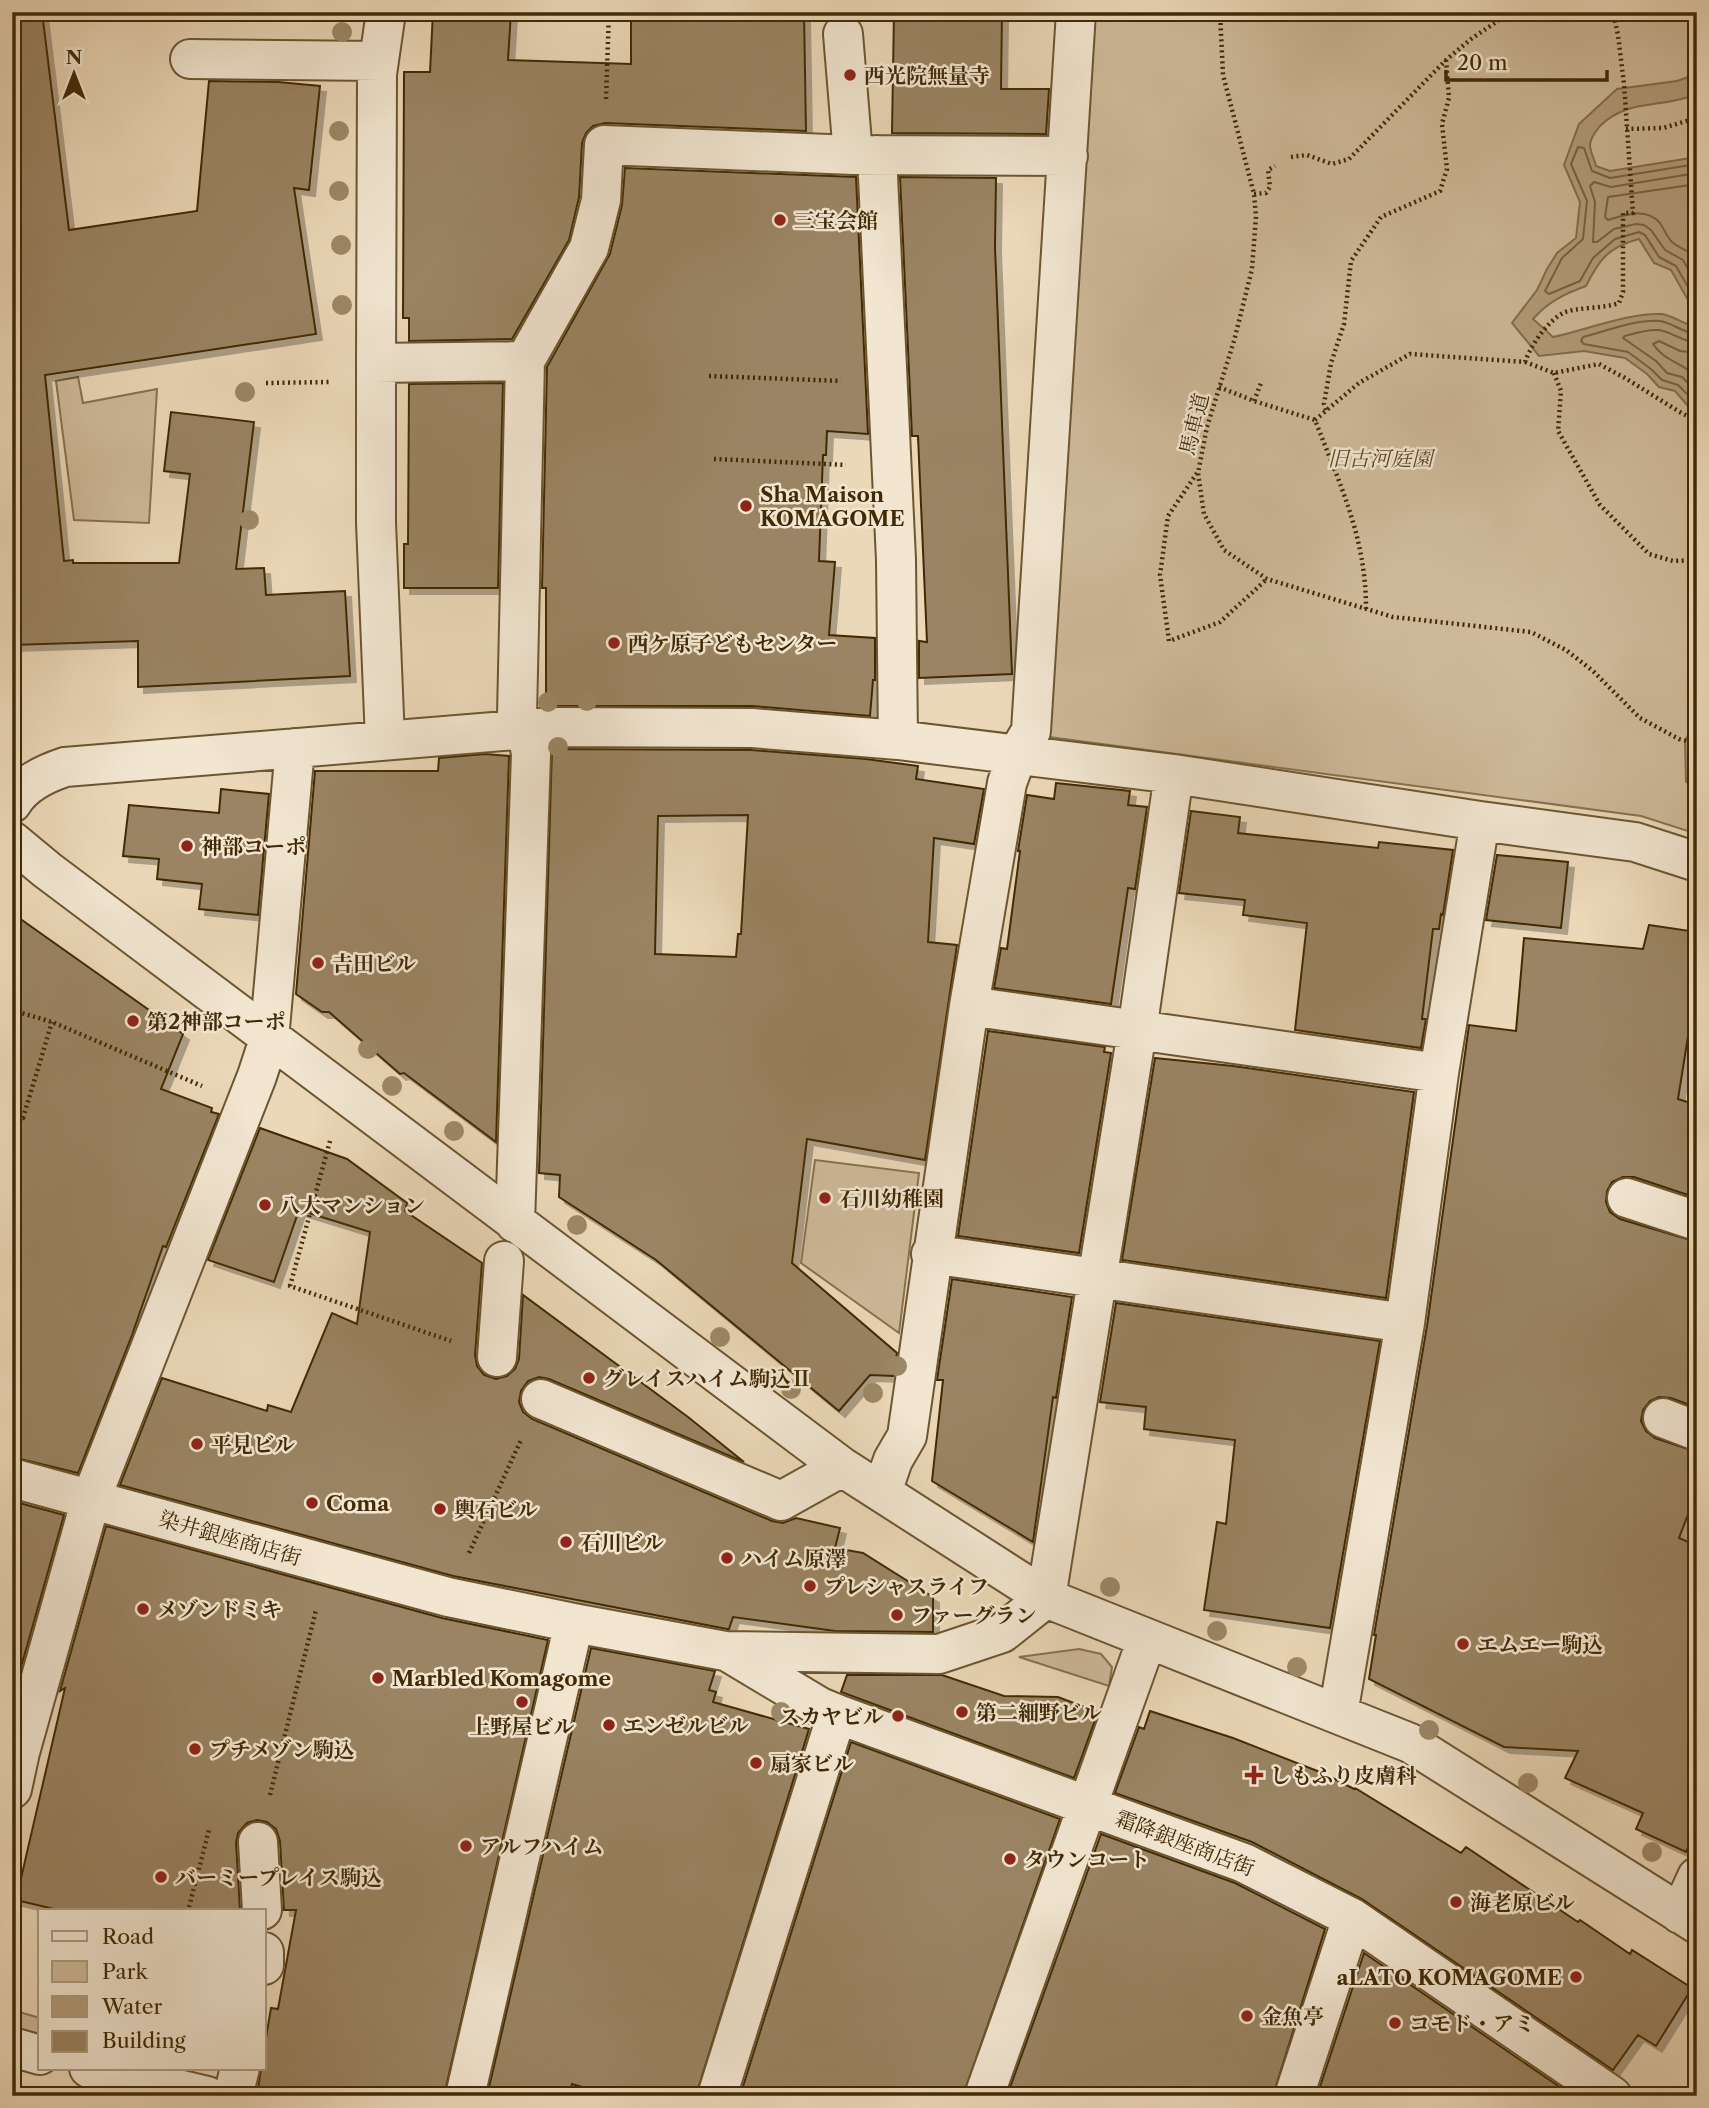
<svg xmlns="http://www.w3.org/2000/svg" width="1709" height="2108" viewBox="0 0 1709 2108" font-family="'Libre Caslon Text','Noto Serif JP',serif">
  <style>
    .green { fill: #ceba9a; stroke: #887250; stroke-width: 2 }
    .water { fill: #b29d7b; stroke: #856f4c; stroke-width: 2 }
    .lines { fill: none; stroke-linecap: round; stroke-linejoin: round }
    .shore { stroke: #7a6440; stroke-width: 2 }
    .building { fill: #9a8463; stroke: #422a06; stroke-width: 2; fill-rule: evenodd; filter: url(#shadow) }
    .minor-casing { stroke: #6c5632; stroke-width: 42 }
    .path { stroke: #422a06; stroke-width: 4.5; stroke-dasharray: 2 3.5; stroke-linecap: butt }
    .minor { stroke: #f2e6d1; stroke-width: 38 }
    .tree { fill: #9d8867 }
    .poi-dot { fill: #8f2418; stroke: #f2e6d1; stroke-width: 2.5 }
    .labels { text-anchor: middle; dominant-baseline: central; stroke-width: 5; stroke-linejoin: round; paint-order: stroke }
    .poi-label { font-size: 21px; font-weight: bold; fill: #422a06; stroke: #f2e6d1; text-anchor: start }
    .street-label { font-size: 21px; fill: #422a06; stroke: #f2e6d1 }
    .park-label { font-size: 21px; font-style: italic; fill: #5e4724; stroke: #f2e6d1 }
  </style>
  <defs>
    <filter id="shadow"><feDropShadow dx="6" dy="6" stdDeviation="0" flood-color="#0004"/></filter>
  </defs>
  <rect width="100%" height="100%" fill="#ebd8b8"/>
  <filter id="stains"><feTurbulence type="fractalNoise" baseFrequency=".00286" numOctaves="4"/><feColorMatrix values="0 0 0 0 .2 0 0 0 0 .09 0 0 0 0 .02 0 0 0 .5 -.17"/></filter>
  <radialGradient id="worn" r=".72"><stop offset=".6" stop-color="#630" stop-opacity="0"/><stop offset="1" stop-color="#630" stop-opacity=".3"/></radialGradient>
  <path class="green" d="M 1089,12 L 1697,12 L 1697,834 L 1641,816 L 1042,736 Z
    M 78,377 L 83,403 L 157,389 L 149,523 L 74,520 L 56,381 Z
    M 815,1160 L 919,1173 L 899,1333 L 801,1263 Z
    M 1079,1649 L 1101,1654 L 1112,1667 L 1109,1686 L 1019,1657 Z
    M 12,2010 L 40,2018 L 40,2034 L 12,2027 Z"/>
  <path class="water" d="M 1697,74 L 1697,94 C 1662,109 1628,98 1600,126 C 1596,131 1590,139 1590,145 C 1590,152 1595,160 1596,166 L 1610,171 L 1697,157 L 1697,304 L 1688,300 L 1671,270 L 1654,263 L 1639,239 C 1608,247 1599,260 1586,286 C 1564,294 1548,302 1533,319 L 1553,337 C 1586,330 1628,313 1661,314 C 1673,315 1684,325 1697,327 L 1697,403 L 1688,406 L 1675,391 L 1659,387 L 1647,374 L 1625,358 L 1584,351 L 1539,356 L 1512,323 L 1537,290 L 1547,269 L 1557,253 L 1576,238 L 1580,202 L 1564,165 L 1579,124 L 1617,89 L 1677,81 Z
    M 1697,714 L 1697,788 L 1686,782 L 1685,742 Z"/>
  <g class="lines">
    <path class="shore" d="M 1697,164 L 1610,178 L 1592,171 L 1584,148 L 1578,147 L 1571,164 L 1587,201 L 1583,239 L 1562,258 L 1545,291 L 1549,294 L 1580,281 L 1593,258 L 1615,239 L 1639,232 L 1645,235 L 1659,257 L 1676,266 L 1692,294 L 1697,296
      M 1697,173 L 1611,187 L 1594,182 L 1590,186 L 1595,202 L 1593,242 L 1597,242 L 1614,229 L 1636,224 L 1644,225 L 1651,230 L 1665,250 L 1683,260 L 1697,284
      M 1697,184 L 1608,197 L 1605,217 L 1608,220 C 1625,215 1646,207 1660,223 C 1664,229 1667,237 1672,242 C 1682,251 1688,247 1697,263
      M 1697,334 C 1683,333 1673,323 1660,321 C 1635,319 1607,331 1583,337 L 1581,341 L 1584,344 L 1628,352 L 1651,369 L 1662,380 L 1678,385 L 1690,397 L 1697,397
      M 1697,343 C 1683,342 1672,332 1659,330 C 1648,329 1635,333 1625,336 L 1623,338 L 1656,361 L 1667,373 L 1682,377 L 1692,387 L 1697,388
      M 1697,353 L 1680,351 L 1659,341 L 1653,344 C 1664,361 1683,363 1697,377"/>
  </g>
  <path class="building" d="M 12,12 L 42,12 L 69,230 L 197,211 L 209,81 L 278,82 L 320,86 L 309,190 L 294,188 L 316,334 L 45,375 L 64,561 L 73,560 L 73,563 L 179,563 L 190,474 L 164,471 L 171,412 L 254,422 L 236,569 L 264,568 L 266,595 L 345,591 L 350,676 L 138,687 L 138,641 L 12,645 Z
    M 433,12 L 511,12 L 508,60 L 631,64 L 631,12 L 804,12 L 806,131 L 605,123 L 593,126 L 586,133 L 582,143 L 579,197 L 569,240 L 512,339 L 409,341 L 409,318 L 403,318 L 404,72 L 430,72 Z
    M 894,12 L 1002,12 L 1001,89 L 1049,89 L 1046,134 L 892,133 Z
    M 625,168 L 856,177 L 868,434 L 827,431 L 826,455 L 823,455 L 819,561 L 835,562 L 829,635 L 875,638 L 875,680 L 873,680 L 870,716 L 752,706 L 546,706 L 546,588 L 542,588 L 547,367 L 610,254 L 622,205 Z
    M 900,177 L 996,178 L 995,247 L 1012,674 L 919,678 L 919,641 L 927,642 L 918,436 L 912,436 Z
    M 503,383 L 498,588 L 404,588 L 404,544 L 408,544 L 409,384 Z
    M 552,749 L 751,750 L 866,759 L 918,766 L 916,779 L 984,789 L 974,844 L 934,838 L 928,942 L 957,945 L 925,1160 L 807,1139 L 792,1263 L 897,1353 L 893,1376 L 870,1375 L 839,1411 L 656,1260 L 559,1197 L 560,1175 L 539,1173 ZM 748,815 L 741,934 L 738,934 L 736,957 L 655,954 L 658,816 Z
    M 485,754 L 509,756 L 496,1142 L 404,1073 L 400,1074 L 329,1012 L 322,1012 L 296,994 L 315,771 L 438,771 L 439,758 Z
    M 1056,783 L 1130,791 L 1128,805 L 1147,807 L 1135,889 L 1128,888 L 1111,1004 L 994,988 L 1001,948 L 1007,949 L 1020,851 L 1018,851 L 1027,795 L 1054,799 Z
    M 221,789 L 269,794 L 258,915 L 199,909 L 202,884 L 157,879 L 159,859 L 123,856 L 129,805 L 219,813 Z
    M 1191,811 L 1240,817 L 1238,833 L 1378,848 L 1379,842 L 1453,850 L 1443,915 L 1441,914 L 1439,929 L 1433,929 L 1422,1019 L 1426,1019 L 1421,1048 L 1295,1030 L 1307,923 L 1243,915 L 1245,900 L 1179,893 Z
    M 1497,855 L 1568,862 L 1561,928 L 1486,920 Z
    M 12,913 L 183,1034 L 161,1089 L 212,1108 L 211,1112 L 219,1114 L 166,1247 L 163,1246 L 132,1335 L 78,1473 L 12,1457 Z
    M 1649,925 L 1697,932 L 1697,980 L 1678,1099 L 1697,1105 L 1697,1198 L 1634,1177 L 1623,1177 L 1612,1182 L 1607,1191 L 1606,1202 L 1610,1212 L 1620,1219 L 1697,1242 L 1697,1403 L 1695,1407 L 1671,1398 L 1659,1397 L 1650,1401 L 1643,1410 L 1641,1421 L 1646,1431 L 1655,1438 L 1697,1452 L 1697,1491 L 1679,1538 L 1697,1546 L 1697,1829 L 1686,1852 L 1636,1829 L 1643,1813 L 1565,1778 L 1578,1751 L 1504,1747 L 1369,1679 L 1376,1635 L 1374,1635 L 1427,1326 L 1469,1025 L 1516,1031 L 1524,938 L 1643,949 Z
    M 988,1031 L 1105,1047 L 1104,1052 L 1111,1053 L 1079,1253 L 958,1236 Z
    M 1155,1058 L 1233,1066 L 1414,1092 L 1386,1298 L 1122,1260 Z
    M 260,1128 L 347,1159 L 407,1203 L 405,1211 L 482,1263 L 475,1355 L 477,1366 L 484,1375 L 496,1379 L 507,1376 L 515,1369 L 519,1359 L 523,1295 L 688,1417 L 744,1462 L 549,1379 L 539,1377 L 528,1381 L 521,1391 L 519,1402 L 523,1412 L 532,1419 L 772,1521 L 783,1523 L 796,1518 L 840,1528 L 835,1548 L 863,1553 L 933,1597 L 933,1632 L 835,1631 L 733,1617 L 729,1629 L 727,1629 L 453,1576 L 120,1485 L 162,1378 L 267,1411 L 268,1405 L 291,1412 L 332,1313 L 357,1324 L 370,1232 L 299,1210 L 274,1282 L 208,1260 Z
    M 952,1279 L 1072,1297 L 1056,1398 L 1053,1397 L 1033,1542 L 932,1481 L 943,1380 L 937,1380 Z
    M 1116,1303 L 1380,1341 L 1330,1628 L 1204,1610 L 1217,1522 L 1226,1524 L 1235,1440 L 1144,1429 L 1146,1407 L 1100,1402 Z
    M 12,1501 L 64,1515 L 12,1699 Z
    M 106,1526 L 442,1618 L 548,1640 L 444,2096 L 283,2096 L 258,2090 L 261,2068 L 264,2068 L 264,2050 L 271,2008 L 278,2009 L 296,1910 L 284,1910 L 280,1841 L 276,1829 L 267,1822 L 257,1820 L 247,1823 L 238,1833 L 236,1843 L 240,1910 L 58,1910 L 16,1900 L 65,1688 L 60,1691 Z
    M 591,1648 L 715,1671 L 709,1690 L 716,1692 L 713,1702 L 809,1729 L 696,2096 L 613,2096 L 572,2084 L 569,2096 L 487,2096 Z
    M 847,1675 L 942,1675 L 1004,1696 L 1058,1697 L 1098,1712 L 1074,1778 L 841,1692 Z
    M 1150,1711 L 1233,1738 L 1325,1774 L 1354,1789 L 1355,1788 L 1461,1853 L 1466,1847 L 1578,1922 L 1580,1920 L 1630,1954 L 1632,1950 L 1692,1988 L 1656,2046 L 1638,2035 L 1613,2070 L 1362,1899 L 1252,1842 L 1115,1793 L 1139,1727 L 1144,1729 Z
    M 851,1742 L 1060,1819 L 963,2096 L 740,2096 Z
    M 1101,1834 L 1235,1883 L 1325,1929 L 1273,2096 L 1007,2096 Z
    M 1364,1953 L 1573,2096 L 1317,2096 Z"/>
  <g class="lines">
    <g class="minor-casing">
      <path id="minor" d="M 843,34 L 853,155
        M 190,59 L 379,61
        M 877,155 L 896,560 L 898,740
        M 376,363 L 525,361 L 589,248 L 601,200 L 604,145 L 853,155 L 1068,156
        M 385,740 L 376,523 L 376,363 L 377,74 L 386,12
        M 12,803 C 23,784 44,774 65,767 L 552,727 L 752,728 L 898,740 L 1174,774 L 1480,821 L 1635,842 L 1697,862
        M 12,841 L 47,870 L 842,1467 L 1046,1598 L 1410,1743 L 1697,1924
        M 969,1006 L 1439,1073
        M 1627,1198 L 1697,1221
        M 515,1223 L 531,754 L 527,731 L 517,715 L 525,361
        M 931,1254 L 1405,1323
        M 497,1357 L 504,1261
        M 541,1399 L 781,1501 L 842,1467
        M 1663,1418 L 1697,1431
        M 12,1478 L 448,1597 L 574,1623 L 725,1651 L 939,1654 L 1002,1633 L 1046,1598 L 1137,1031 L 1174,774
        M 882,1492 L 893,1460 L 907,1436 L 969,1006 L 1007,783 L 1018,753 L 1031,731 L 1076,12
        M 728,1652 L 820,1707 L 837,1714 L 1244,1863 L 1352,1918 L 1612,2096
        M 1338,1714 L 1405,1323 L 1439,1073 L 1480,821
        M 12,1789 L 20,1752 L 91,1499 L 257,1076 L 269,1039 L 295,748
        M 258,1842 L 262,1910
        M 1680,1914 L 1697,1877
        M 264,1952 L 264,1965
        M 12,2047 L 40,2055
        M 89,2068 L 207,2096
        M 233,2096 L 240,2068
        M 465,2096 L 574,1623
        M 717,2096 L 837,1714
        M 984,2096 L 1147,1639
        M 1294,2096 L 1352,1918"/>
    </g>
    <path class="path" d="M 1220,12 L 1223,75 L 1254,194 L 1256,216 L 1252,269 L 1234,341 L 1207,427 L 1198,473 L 1204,514 L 1224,550 L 1267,579 L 1393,617 L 1531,632 L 1566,650 L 1593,671 L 1640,718 L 1679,739 L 1697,743
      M 606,99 L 609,12
      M 1626,129 L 1663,128 L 1697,118
      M 1291,157 L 1307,155 L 1332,164 L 1349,159 L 1446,60 L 1471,39 L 1511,12
      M 1254,194 L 1266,193 L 1270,187 L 1268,170 L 1275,166
      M 1525,362 L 1554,373 L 1599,364 L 1625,378 L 1683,414 L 1697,420
      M 1554,373 L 1561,391 L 1558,431 L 1600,505 L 1649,554 L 1673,561 L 1697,560
      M 709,376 L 841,381
      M 266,383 L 329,382
      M 1219,387 L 1254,401 L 1315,420 C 1340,485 1366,537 1366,609
      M 1254,401 L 1261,383
      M 1326,410 L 1324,404 L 1331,363 L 1344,324 L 1351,261 L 1381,217 L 1440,191 L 1447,169 L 1442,124 L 1449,98 L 1446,60
      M 1315,420 L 1359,383 L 1410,354 L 1525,362 C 1531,345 1547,322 1563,313 C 1575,307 1603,309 1619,303 L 1623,292 L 1623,213 L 1633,213 L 1624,84 L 1618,35 L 1613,12
      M 714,459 L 846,465
      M 1197,473 L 1168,516 L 1160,575 L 1169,641 L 1220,622 L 1267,579
      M 12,1010 L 52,1022 L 202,1086
      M 12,1116 L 23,1118 L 52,1022
      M 330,1141 L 290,1286 L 451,1341
      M 469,1553 L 521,1440
      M 270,1795 L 316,1610
      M 189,1907 L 209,1830 L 211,1831"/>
    <use href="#minor" class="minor"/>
  </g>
  <g class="tree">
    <circle cx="342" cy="32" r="10"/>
    <circle cx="339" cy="131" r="10"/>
    <circle cx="339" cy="191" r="10"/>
    <circle cx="341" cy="245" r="10"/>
    <circle cx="342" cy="305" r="10"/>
    <circle cx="245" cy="392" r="10"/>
    <circle cx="249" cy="520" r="10"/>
    <circle cx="587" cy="701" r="10"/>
    <circle cx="548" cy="702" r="10"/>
    <circle cx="558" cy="747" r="10"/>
    <circle cx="368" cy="1049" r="10"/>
    <circle cx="392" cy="1086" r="10"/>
    <circle cx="454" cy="1131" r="10"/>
    <circle cx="577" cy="1225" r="10"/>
    <circle cx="720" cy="1337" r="10"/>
    <circle cx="897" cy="1366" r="10"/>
    <circle cx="791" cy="1389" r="10"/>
    <circle cx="873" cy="1393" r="10"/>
    <circle cx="1110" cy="1587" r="10"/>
    <circle cx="1217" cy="1631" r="10"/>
    <circle cx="1297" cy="1667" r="10"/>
    <circle cx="781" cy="1712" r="10"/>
    <circle cx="1429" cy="1730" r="10"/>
    <circle cx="1528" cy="1783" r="10"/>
    <circle cx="1652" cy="1852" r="10"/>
  </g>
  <g class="poi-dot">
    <circle cx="850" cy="75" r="7"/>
    <circle cx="780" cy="220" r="7"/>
    <circle cx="746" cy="506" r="7"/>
    <circle cx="614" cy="643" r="7"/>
    <circle cx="187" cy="846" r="7"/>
    <circle cx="318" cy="963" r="7"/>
    <circle cx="133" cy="1021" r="7"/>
    <circle cx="825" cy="1198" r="7"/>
    <circle cx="265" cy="1205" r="7"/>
    <circle cx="589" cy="1378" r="7"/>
    <circle cx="197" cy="1444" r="7"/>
    <circle cx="312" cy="1503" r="7"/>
    <circle cx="440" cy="1509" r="7"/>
    <circle cx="566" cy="1542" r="7"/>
    <circle cx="727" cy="1558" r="7"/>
    <circle cx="810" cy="1586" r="7"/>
    <circle cx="143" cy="1609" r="7"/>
    <circle cx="897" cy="1615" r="7"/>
    <circle cx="1463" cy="1644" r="7"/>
    <circle cx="378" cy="1678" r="7"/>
    <circle cx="522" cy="1702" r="7"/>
    <circle cx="962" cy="1712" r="7"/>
    <circle cx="898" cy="1716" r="7"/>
    <circle cx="609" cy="1725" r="7"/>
    <circle cx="195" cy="1749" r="7"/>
    <circle cx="756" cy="1763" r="7"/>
    <path d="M1250.5 1764.5h7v7h7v7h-7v7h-7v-7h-7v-7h7z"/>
    <circle cx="466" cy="1846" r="7"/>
    <circle cx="1010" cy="1859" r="7"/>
    <circle cx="161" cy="1877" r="7"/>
    <circle cx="1456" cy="1902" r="7"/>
    <circle cx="1576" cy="1977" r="7"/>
    <circle cx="1247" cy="2016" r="7"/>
    <circle cx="1395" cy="2023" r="7"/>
  </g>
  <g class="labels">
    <g class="poi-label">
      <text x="864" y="75">西光院無量寺</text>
      <text x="794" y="220">三宝会館</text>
      <text x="760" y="494">Sha Maison<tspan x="760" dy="24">KOMAGOME</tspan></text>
      <text x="628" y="643">西ケ原子どもセンター</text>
      <text x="201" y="846">神部コーポ</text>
      <text x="332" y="963">𠮷田ビル</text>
      <text x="147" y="1021">第2神部コーポ</text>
      <text x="839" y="1198">石川幼稚園</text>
      <text x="279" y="1205">八大マンション</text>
      <text x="603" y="1378">グレイスハイム駒込Ⅱ</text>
      <text x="211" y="1444">平見ビル</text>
      <text x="326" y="1503">Coma</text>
      <text x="454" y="1509">輿石ビル</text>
      <text x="580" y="1542">石川ビル</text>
      <text x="741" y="1558">ハイム原澤</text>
      <text x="824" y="1586">プレシャスライフ</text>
      <text x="157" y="1609">メゾンドミキ</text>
      <text x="911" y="1615">ファーグラン</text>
      <text x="1477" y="1644">エムエー駒込</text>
      <text x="392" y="1678">Marbled Komagome</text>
      <text x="976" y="1712">第二細野ビル</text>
      <text x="884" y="1716" text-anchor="end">スカヤビル</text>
      <text x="623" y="1725">エンゼルビル</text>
      <text x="522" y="1726" text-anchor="middle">上野屋ビル</text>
      <text x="209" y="1749">プチメゾン駒込</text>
      <text x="770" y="1763">扇家ビル</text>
      <text x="1270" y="1775">しもふり皮膚科</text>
      <text x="480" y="1846">アルフハイム</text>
      <text x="1024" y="1859">タウンコート</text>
      <text x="175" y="1877">バーミープレイス駒込</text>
      <text x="1470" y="1902">海老原ビル</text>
      <text x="1562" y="1977" text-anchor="end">aLATO KOMAGOME</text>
      <text x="1261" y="2016">金魚亭</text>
      <text x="1409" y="2023">コモド・アミ</text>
    </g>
    <g class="street-label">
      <text transform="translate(1194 424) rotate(-76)">馬車道</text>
      <text transform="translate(230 1538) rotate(16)">染井銀座商店街</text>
      <text transform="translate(1185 1843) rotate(21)">霜降銀座商店街</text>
    </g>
    <g class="park-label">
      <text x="1380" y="458">旧古河庭園</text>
    </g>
  </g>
  <rect width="1709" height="2108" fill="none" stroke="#ebd8b8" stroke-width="42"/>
  <rect x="14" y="14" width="1681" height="2080" fill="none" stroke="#422a06" stroke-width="3.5"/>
  <rect x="21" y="21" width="1667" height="2066" fill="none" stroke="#422a06" stroke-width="2"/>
  <rect x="38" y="1909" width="228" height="161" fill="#f2e6d1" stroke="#ac9b80" stroke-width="2"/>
  <rect x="52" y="1931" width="35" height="10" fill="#f2e6d1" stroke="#ac9b80" stroke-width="2"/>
  <text x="102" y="1944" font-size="21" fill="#422a06">Road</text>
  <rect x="52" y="1961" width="35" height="21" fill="#ceba9a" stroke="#ac9b80" stroke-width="2"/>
  <text x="102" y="1979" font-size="21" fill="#422a06">Park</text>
  <rect x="52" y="1996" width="35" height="21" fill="#b29d7b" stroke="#ac9b80" stroke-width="2"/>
  <text x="102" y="2014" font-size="21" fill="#422a06">Water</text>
  <rect x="52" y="2031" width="35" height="21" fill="#9a8463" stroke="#ac9b80" stroke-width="2"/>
  <text x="102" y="2048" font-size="21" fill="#422a06">Building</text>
  <g transform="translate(74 74)" stroke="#f2e6d1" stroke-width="5" paint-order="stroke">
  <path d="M0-5L12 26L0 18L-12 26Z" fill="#422a06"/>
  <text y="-10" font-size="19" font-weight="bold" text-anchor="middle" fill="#422a06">N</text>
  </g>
  <path d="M1446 70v10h161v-10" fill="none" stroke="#422a06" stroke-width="3.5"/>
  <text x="1457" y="70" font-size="21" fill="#422a06" stroke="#f2e6d1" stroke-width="5" paint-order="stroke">20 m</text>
  <rect width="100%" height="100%" filter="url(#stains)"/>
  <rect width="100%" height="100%" fill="url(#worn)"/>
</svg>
